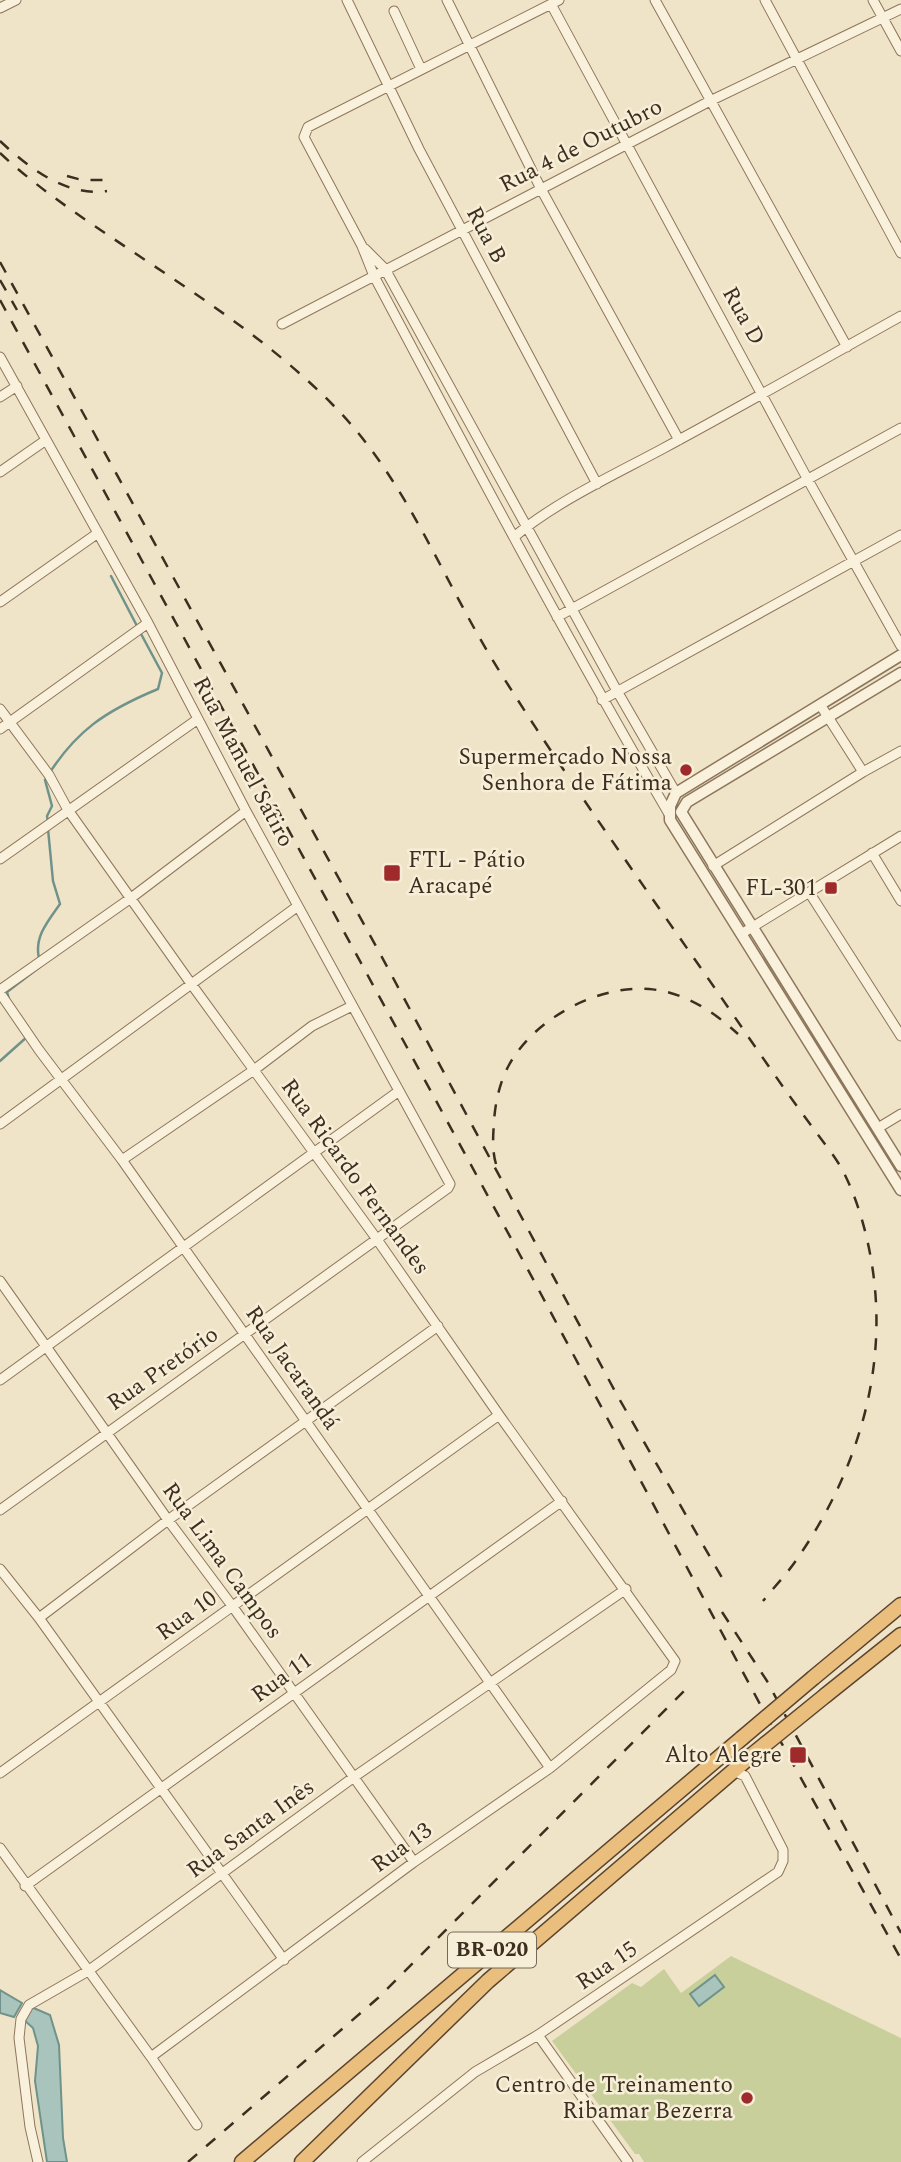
<svg xmlns="http://www.w3.org/2000/svg" width="901" height="2162" viewBox="0 0 901 2162" font-family="Spectral,serif">
  <style>
    .green { fill: #c9cf9b }
    .water { fill: #a9c4bc; stroke: #6f938a; stroke-width: 2 }
    .lines { fill: none; stroke-linecap: round; stroke-linejoin: round }
    .stream { stroke: #6f938a; stroke-width: 2.5 }
    .minor-casing { stroke: #8d765c; stroke-width: 11 }
    .tertiary-casing { stroke: #8d765c; stroke-width: 13 }
    .trunk-casing { stroke: #5b4430; stroke-width: 17 }
    .minor { stroke: #faf1dc; stroke-width: 9 }
    .tertiary { stroke: #faf1dc; stroke-width: 10 }
    .trunk { stroke: #eabe7c; stroke-width: 14 }
    .rail { stroke: #3d2e20; stroke-width: 2.5; stroke-dasharray: 12 12; stroke-linecap: butt }
    .trunk-bridge-casing { stroke: #5b4430; stroke-width: 17; stroke-linecap: butt }
    .trunk-bridge { stroke: #eabe7c; stroke-width: 14 }
    .poi-dot { fill: #9e2a2b; stroke: #f7eed8; stroke-width: 2.5 }
    .labels { text-anchor: middle; dominant-baseline: central; stroke-width: 5; stroke-linejoin: round; paint-order: stroke }
    .shield { fill: #f7eed8; stroke: #756857; stroke-width: 2 }
    .shield-label { font-size: 21px; font-weight: bold; fill: #3d2e20 }
    .street-label { font-size: 23px; fill: #3d2e20; stroke: #f7eed8 }
    .poi-label { font-size: 23px; fill: #3d2e20; stroke: #f7eed8; text-anchor: end }
  </style>
  <rect width="100%" height="100%" fill="#f0e4c8"/>
  <path class="green" d="M 731,1956 L 901,2038 L 901,2162 L 644,2162 L 639,2154 L 635,2154 L 552,2041 L 632,1983 L 641,1987 L 664,1969 L 681,1993 Z"/>
  <path class="water" d="M 715,1975 L 724,1987 L 699,2006 L 690,1994 Z
    M 0,1990 L 22,2003 L 14,2017 L 0,2013 Z
    M 29,2006 L 50,2015 L 59,2045 L 63,2138 L 67,2162 L 47,2162 L 35,2081 L 38,2046 L 33,2028 L 23,2019 Z"/>
  <g class="lines">
    <path class="stream" d="M 111,576 L 137,626
      M 48,822 L 47,816 L 52,806 L 45,780 C 75,731 105,711 158,689 L 162,673 L 140,632
      M 39,958 C 34,937 48,921 60,904 L 53,881 L 48,829
      M 9,999 L 7,992 L 41,966 L 41,964
      M 0,1061 L 28,1036"/>
    <g class="minor-casing">
      <path id="minor" d="M 347,0 L 419,149 L 597,484
        M 447,0 L 541,189 L 679,440
        M 559,0 L 308,127 L 304,137 L 362,246 L 374,276 C 470,457 566,637 669,814
        M 655,0 L 847,347
        M 765,0 L 901,253
        M 873,0 L 901,51
        M 551,4 L 808,480 L 901,646
        M 0,8 L 16,0
        M 394,11 L 421,69
        M 365,249 L 385,269 L 617,691 L 676,793
        M 282,324 L 710,101 L 901,9
        M 0,357 L 148,623 L 246,811 L 450,1184 L 448,1188 L 0,1510
        M 0,397 L 17,386
        M 0,472 L 46,440
        M 514,537 C 555,502 616,474 664,448 C 744,405 822,360 901,316
        M 0,602 L 98,533
        M 557,617 L 901,428
        M 602,700 L 901,535
        M 821,706 L 863,772
        M 0,709 L 49,775 L 68,810 L 192,985 L 376,1238 L 499,1415 L 675,1661 L 671,1670 L 550,1768 L 414,1862 L 151,2057
        M 0,729 L 148,623
        M 872,853 L 901,901
        M 0,859 L 198,719
        M 713,866 L 863,772 L 901,751
        M 809,892 L 901,1036
        M 741,934 L 901,836
        M 0,990 L 131,898 L 246,811
        M 0,993 L 39,1050 L 122,1160 L 550,1768
        M 0,1124 L 298,906
        M 878,1128 L 901,1114
        M 122,1160 L 254,1070 L 312,1026 L 352,1006
        M 0,1281 L 168,1520 L 233,1607 L 414,1862
        M 0,1380 L 399,1091
        M 0,1569 L 39,1618 L 284,1960
        M 39,1618 L 168,1520 L 438,1326
        M 0,1773 L 499,1415
        M 0,1848 L 151,2057 L 197,2125
        M 25,1886 L 562,1501
        M 538,2035 L 628,2162
        M 38,2162 L 30,2127 L 19,2038 L 21,2019 L 29,2005 L 88,1971 L 354,1777 L 626,1589
        M 362,2162 L 475,2072 L 538,2035 L 778,1872 L 783,1861 L 783,1850 L 745,1776 L 733,1771"/>
    </g>
    <g class="tertiary-casing">
      <path id="tertiary" d="M 901,655 L 676,793 L 670,806 L 670,820 L 901,1190
        M 901,673 L 687,802 L 681,812 L 901,1166"/>
    </g>
    <g class="trunk-casing">
      <path id="trunk" d="M 813,1678 L 901,1605
        M 826,1695 L 901,1635
        M 242,2162 L 742,1738
        M 302,2162 L 488,1981 L 752,1755"/>
    </g>
    <use href="#minor" class="minor"/>
    <use href="#tertiary" class="tertiary"/>
    <use href="#trunk" class="trunk"/>
    <path class="rail" d="M 0,141 C 29,168 66,197 107,191
      M 0,153 C 33,184 71,210 108,235 C 186,288 266,337 332,404 C 408,480 443,582 500,672 C 577,795 663,912 745,1032 C 767,1064 789,1096 813,1128 C 823,1142 836,1157 844,1173 C 857,1199 866,1230 871,1259 C 890,1366 858,1471 797,1559 C 787,1574 774,1587 763,1601
      M 67,176 L 82,180 L 103,180
      M 0,262 L 377,948 L 617,1395 L 725,1583
      M 0,280 L 17,310
      M 0,300 L 526,1266 L 761,1706 L 901,1959
      M 496,1164 C 492,1151 493,1136 494,1122 C 495,1103 500,1081 509,1065 C 534,1019 597,985 649,989 C 684,992 713,1011 738,1034
      M 722,1612 L 767,1681 L 901,1933
      M 188,2162 L 378,1998 L 691,1684"/>
    <g class="trunk-bridge-casing">
      <path id="trunk-bridge" d="M 742,1738 L 813,1678
        M 752,1755 L 826,1695"/>
    </g>
    <use href="#trunk-bridge" class="trunk-bridge"/>
  </g>
  <g class="poi-dot">
    <circle cx="686" cy="770" r="7"/>
    <rect x="383" y="864" width="18" height="18" rx="3.5"/>
    <rect x="824" y="881" width="14" height="14" rx="3.5"/>
    <rect x="789" y="1746" width="18" height="18" rx="3.5"/>
    <circle cx="747" cy="2098" r="7"/>
  </g>
  <g class="labels">
    <rect class="shield" x="448" y="1932.5" width="88" height="35" rx="5"/>
    <g class="shield-label">
      <text x="492" y="1950">BR-020</text>
    </g>
    <g class="street-label">
      <text transform="translate(581 146) rotate(-27)">Rua 4 de Outubro</text>
      <text transform="translate(486 235) rotate(62)">Rua B</text>
      <text transform="translate(743 316) rotate(61)">Rua D</text>
      <text transform="translate(243 762) rotate(62)">Rua Manuel Sátiro</text>
      <text transform="translate(355 1177) rotate(54)">Rua Ricardo Fernandes</text>
      <text transform="translate(292 1368) rotate(55)">Rua Jacarandá</text>
      <text transform="translate(163 1369) rotate(-35)">Rua Pretório</text>
      <text transform="translate(222 1561) rotate(54)">Rua Lima Campos</text>
      <text transform="translate(187 1616) rotate(-36)">Rua 10</text>
      <text transform="translate(282 1678) rotate(-36)">Rua 11</text>
      <text transform="translate(251 1829) rotate(-36)">Rua Santa Inês</text>
      <text transform="translate(402 1848) rotate(-36)">Rua 13</text>
      <text transform="translate(607 1966) rotate(-34)">Rua 15</text>
    </g>
    <g class="poi-label">
      <text x="672" y="757">Supermercado Nossa<tspan x="672" dy="26">Senhora de Fátima</tspan></text>
      <text x="408" y="860" text-anchor="start">FTL - Pátio<tspan x="408" dy="26">Aracapé</tspan></text>
      <text x="817" y="888">FL-301</text>
      <text x="782" y="1755">Alto Alegre</text>
      <text x="733" y="2085">Centro de Treinamento<tspan x="733" dy="26">Ribamar Bezerra</tspan></text>
    </g>
  </g>
</svg>
